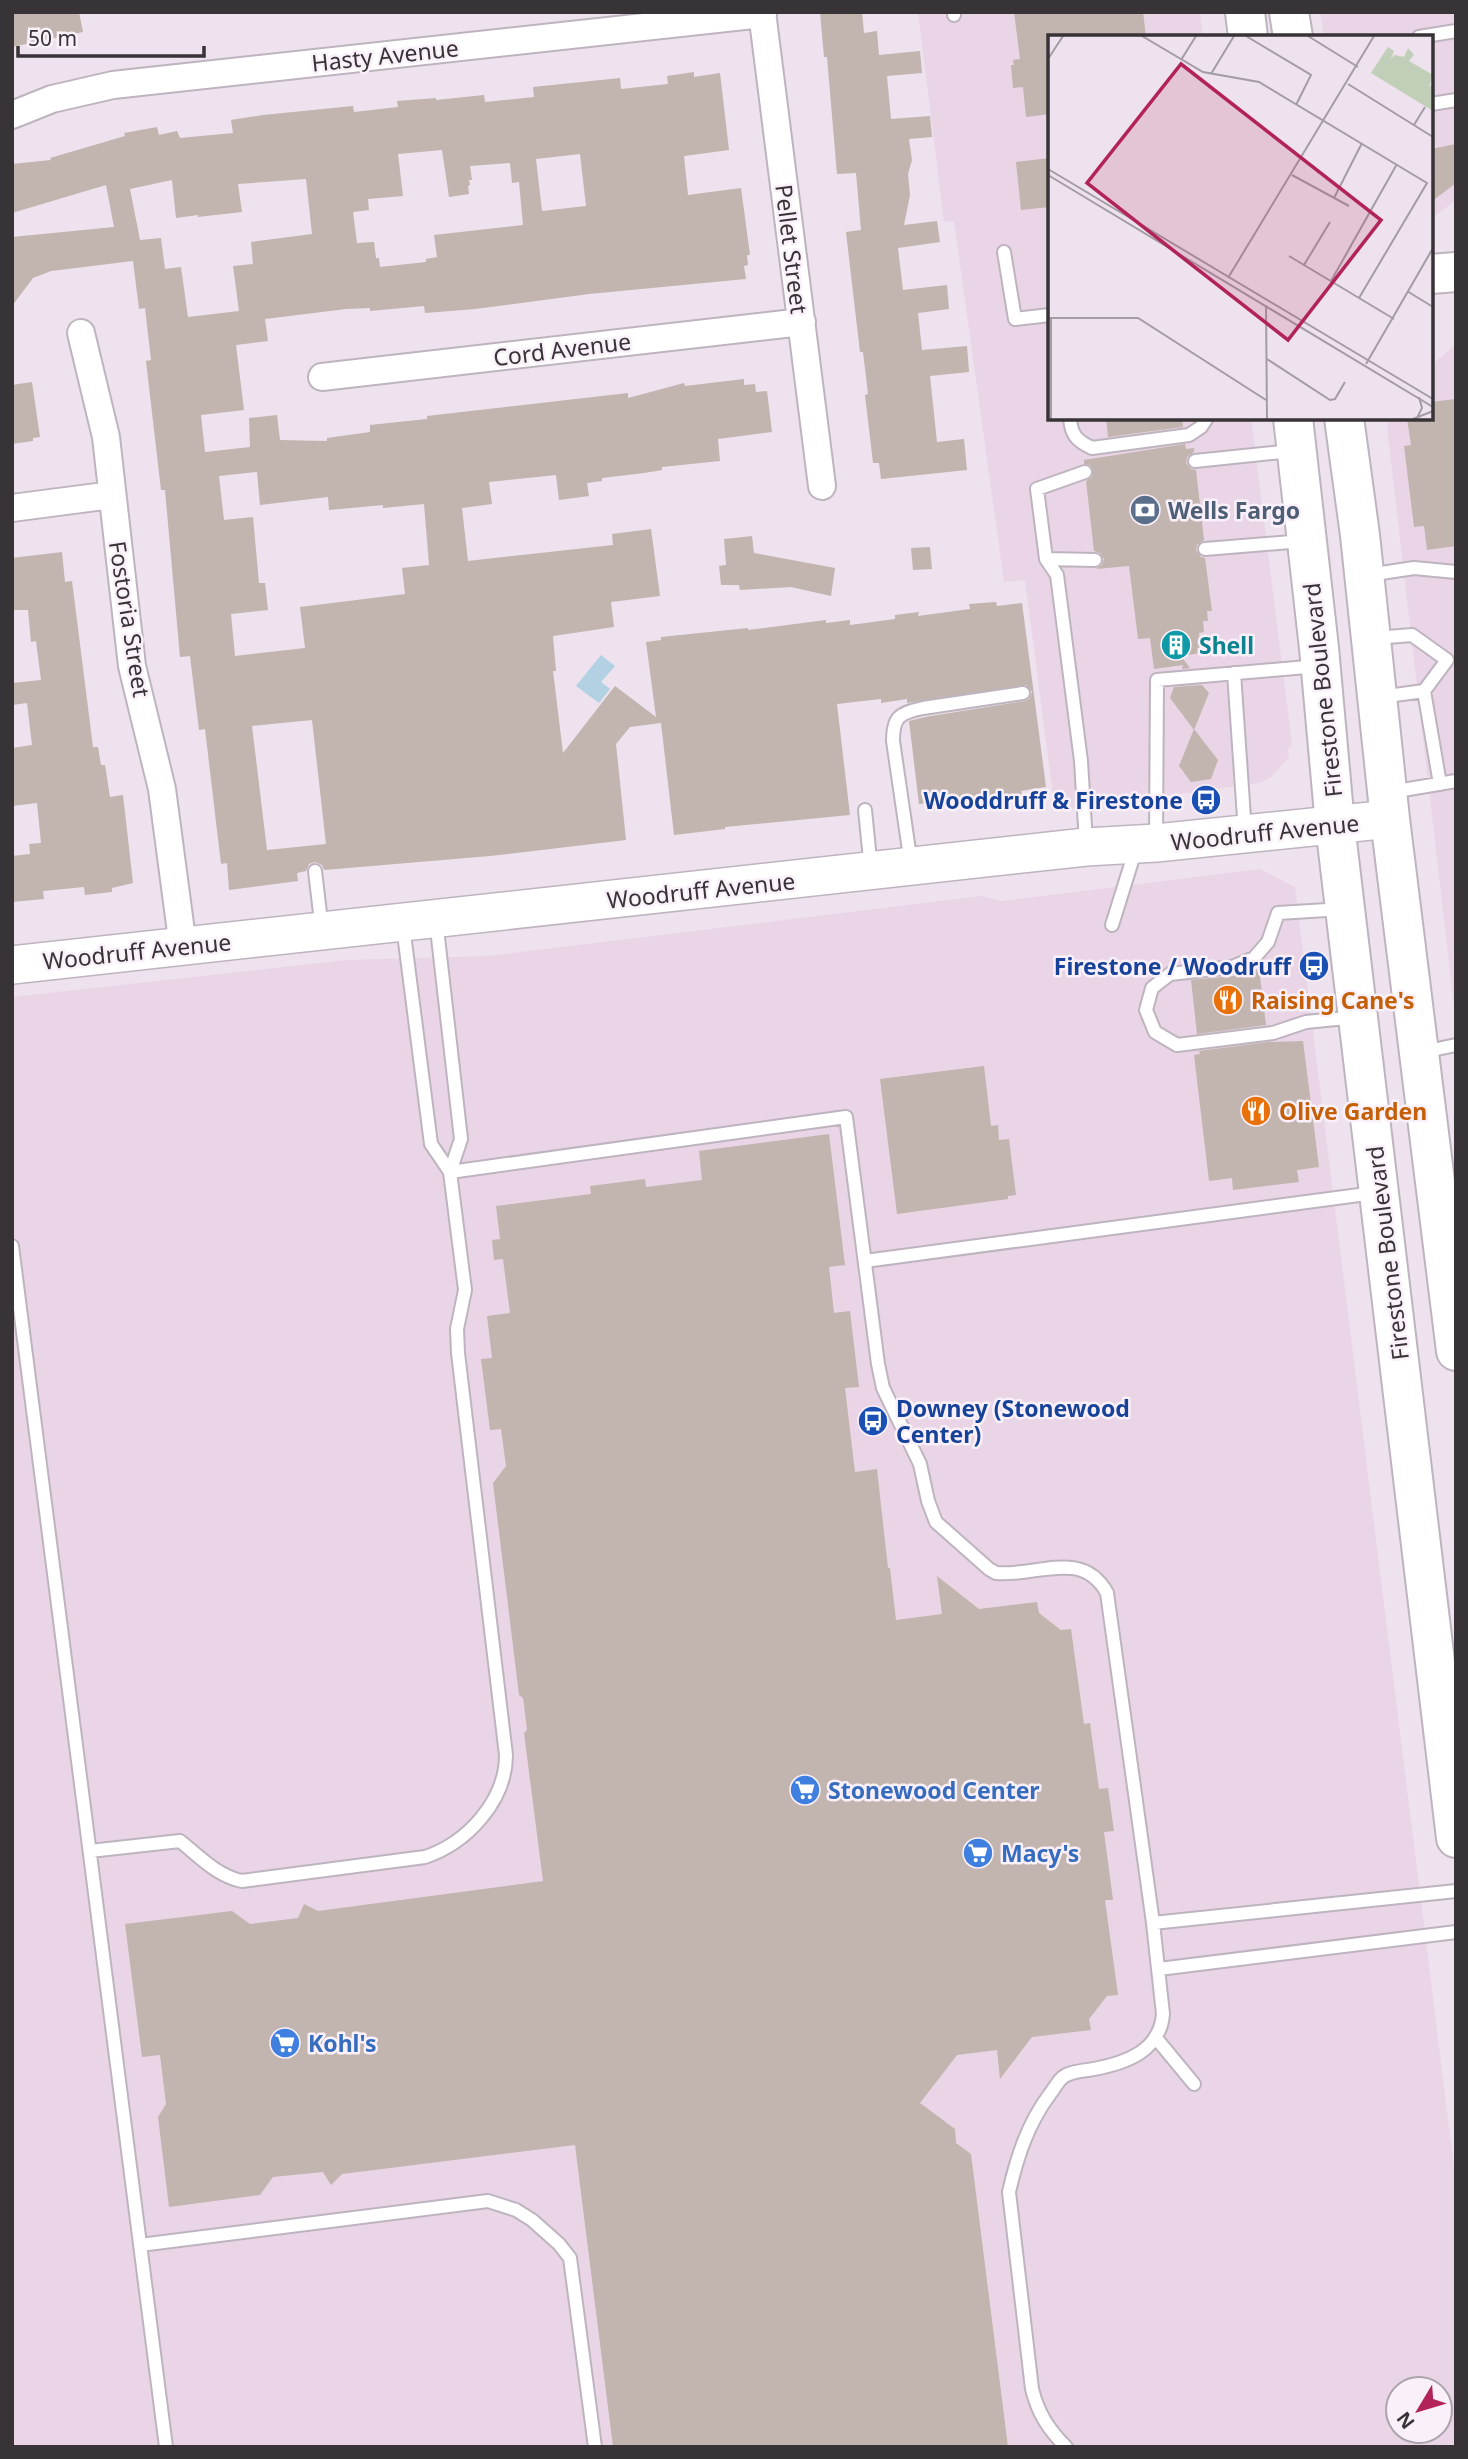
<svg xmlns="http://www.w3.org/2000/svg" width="1468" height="2459" viewBox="0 0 1468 2459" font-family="'Noto Sans',sans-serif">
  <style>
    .commercial { fill: #e9d5e5; fill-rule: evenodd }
    .water { fill: #b2d1e3 }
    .building { fill: #c2b4ae; fill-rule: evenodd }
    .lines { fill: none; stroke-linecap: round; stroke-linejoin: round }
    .lane-casing { stroke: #beb4bf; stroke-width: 16 }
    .street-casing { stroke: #beb4bf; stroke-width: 30 }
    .secondary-casing { stroke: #beb4bf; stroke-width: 40 }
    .primary-casing { stroke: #beb4bf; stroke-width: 42 }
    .lane { stroke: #fff; stroke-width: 12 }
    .street { stroke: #fff; stroke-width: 26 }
    .secondary { stroke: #fff; stroke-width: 37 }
    .primary { stroke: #fff; stroke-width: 38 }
    .labels { text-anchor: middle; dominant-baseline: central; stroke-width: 5; stroke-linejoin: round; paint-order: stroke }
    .street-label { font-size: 23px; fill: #373337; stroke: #faf0fa }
    .service-label { font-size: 23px; font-weight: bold; fill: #4e5e75; stroke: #faf0fa; text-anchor: start }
    .culture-label { font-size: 23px; font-weight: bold; fill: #0d838f; stroke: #faf0fa; text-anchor: start }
    .transit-label { font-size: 23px; font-weight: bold; fill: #164399; stroke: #faf0fa; text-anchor: end }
    .food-label { font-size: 23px; font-weight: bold; fill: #c56008; stroke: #faf0fa; text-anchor: start }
    .shop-label { font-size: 23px; font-weight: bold; fill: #366cbe; stroke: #faf0fa; text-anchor: start }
    .inset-road { fill: none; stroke: #a49ca4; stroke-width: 2 }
    .view { fill: #b22359; fill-opacity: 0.15; stroke: #b22359; stroke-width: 3.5 }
    .inset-edge { fill: none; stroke: #373337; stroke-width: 3.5 }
  </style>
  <rect width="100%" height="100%" fill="#ede2ed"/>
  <path class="commercial" d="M 918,12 L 1200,12 L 1203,37 L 1050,37 L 1050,418 L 1251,418 L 1292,744 L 1288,749 L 1289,757 L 1271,777 L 1259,783 L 1055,811 L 1025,580 L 1004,582 L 954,221 L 944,222 Z
    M 1320,12 L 1456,12 L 1456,200 L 1431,219 L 1431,37 L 1324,37 Z
    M 1456,345 L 1456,1023 L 1387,427 L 1390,418 L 1431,418 L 1431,365 Z
    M 1260,869 L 1295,887 L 1456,2183 L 1456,2447 L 12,2447 L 12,997 L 346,960 L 488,956 L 981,896 L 1002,901 ZM 1398,2389 L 1440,2389 L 1440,2431 L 1398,2431 Z"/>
  <path class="water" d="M 601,655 L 615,666 L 601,682 L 610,689 L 599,703 L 576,686 Z"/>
  <path class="building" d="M 12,12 L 79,12 L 83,32 L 12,47 Z
    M 820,12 L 862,12 L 864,33 L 877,31 L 879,55 L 920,51 L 922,73 L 887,76 L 891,119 L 930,116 L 932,137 L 909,139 L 912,160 L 908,174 L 910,195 L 904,225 L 937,221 L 940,242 L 898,248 L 903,290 L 947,285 L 949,309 L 918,313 L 922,350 L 967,346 L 969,372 L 930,376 L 937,442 L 964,439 L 967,470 L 881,479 L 879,463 L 873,463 L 865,395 L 868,394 L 863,352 L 860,352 L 846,232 L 861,230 L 856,173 L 837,174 L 827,57 L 824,57 Z
    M 1014,12 L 1143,12 L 1146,37 L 1050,37 L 1050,46 L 1046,47 L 1050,114 L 1026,117 L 1023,87 L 1013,88 L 1011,65 L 1014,65 L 1013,60 L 1020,59 Z
    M 694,72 L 694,77 L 720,73 L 729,150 L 684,156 L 688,195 L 741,188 L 750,255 L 747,255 L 748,265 L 744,266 L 746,279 L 589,294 L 475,309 L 425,313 L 424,306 L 370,311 L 370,308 L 346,309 L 265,319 L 268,341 L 236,345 L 244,410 L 201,415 L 205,452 L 250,447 L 249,418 L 277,415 L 280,440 L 327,441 L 327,438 L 370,432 L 370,425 L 427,419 L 427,416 L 628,393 L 628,398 L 684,383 L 685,386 L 744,379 L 744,385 L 755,384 L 756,392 L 767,391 L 772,432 L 718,439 L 720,461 L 662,467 L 662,470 L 644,473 L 602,478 L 602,481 L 587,483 L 589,496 L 559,500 L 556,475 L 489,482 L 492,504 L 462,508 L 468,561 L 613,545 L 612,534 L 651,529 L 660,596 L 611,602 L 614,627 L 553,636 L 556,671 L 553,671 L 563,753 L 615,686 L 656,717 L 646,642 L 661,640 L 661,637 L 748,628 L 748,630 L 826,620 L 826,623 L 850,620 L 850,625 L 895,619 L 895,615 L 919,612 L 918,616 L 970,609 L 969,604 L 996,602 L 997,606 L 1022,603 L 1046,787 L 1021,791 L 1022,795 L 1013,797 L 980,801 L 954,805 L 945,805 L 944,801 L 919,804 L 909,721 L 925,717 L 1025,701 L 1029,699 L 1032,692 L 1026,685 L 907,703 L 907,699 L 881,703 L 881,699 L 837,704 L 850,815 L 725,827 L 725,829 L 674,835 L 661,723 L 630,727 L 616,744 L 626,840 L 490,856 L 324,870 L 322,865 L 315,862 L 309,864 L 306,871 L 297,873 L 298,881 L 229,890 L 227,863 L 221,864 L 205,729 L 199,730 L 190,656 L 180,657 L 165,490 L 161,490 L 146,361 L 151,360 L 145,308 L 139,309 L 133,261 L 51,271 L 33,278 L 12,306 L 12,237 L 114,227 L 106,185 L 12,213 L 12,164 L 51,160 L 50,158 L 125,136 L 124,133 L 157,127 L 159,135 L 177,131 L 180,138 L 233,133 L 231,120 L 263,115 L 353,106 L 354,112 L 398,107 L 397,101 L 436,98 L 436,100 L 484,95 L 485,102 L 534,97 L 533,87 L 620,78 L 621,89 L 668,84 L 667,76 ZM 442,150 L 449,197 L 469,194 L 468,186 L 470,185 L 469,180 L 472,180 L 470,166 L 510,163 L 512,183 L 519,182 L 523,225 L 434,235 L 437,257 L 426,259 L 426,262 L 380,267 L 379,258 L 376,258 L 374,242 L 357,243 L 353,212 L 369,210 L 368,199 L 403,196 L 398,154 ZM 580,154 L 586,206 L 542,211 L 536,159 ZM 306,179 L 312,234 L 251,242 L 253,264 L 233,266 L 239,311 L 188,317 L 181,267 L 165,269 L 161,238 L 140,240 L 130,189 L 172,180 L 176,218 L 198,215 L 198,217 L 242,212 L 238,184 ZM 257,472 L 260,505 L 328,497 L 329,510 L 383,505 L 383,508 L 424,504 L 429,565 L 402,568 L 405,594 L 300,607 L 305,648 L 235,656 L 231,614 L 268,610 L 265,583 L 259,583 L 253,517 L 224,520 L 219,476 ZM 312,720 L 326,844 L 267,850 L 252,726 Z
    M 1456,144 L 1456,183 L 1431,202 L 1431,149 Z
    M 1050,158 L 1050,207 L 1021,210 L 1016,162 Z
    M 32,382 L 40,437 L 33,438 L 33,441 L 12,444 L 12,385 Z
    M 1456,399 L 1456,546 L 1427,550 L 1424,526 L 1414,527 L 1404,446 L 1411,445 L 1407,418 L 1431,418 L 1431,402 Z
    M 1106,418 L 1182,418 L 1183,427 L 1108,437 Z
    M 1185,444 L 1186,449 L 1194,448 L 1194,452 L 1187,457 L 1186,463 L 1191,469 L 1196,470 L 1204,540 L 1197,545 L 1196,550 L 1201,557 L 1205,558 L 1212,611 L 1207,611 L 1208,621 L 1203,621 L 1204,632 L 1199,633 L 1201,653 L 1181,656 L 1190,668 L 1182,669 L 1183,665 L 1154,669 L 1150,638 L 1138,639 L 1129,566 L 1096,569 L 1102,565 L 1104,559 L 1100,553 L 1094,551 L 1086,481 L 1092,477 L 1093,470 L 1090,465 L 1084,464 L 1084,460 Z
    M 752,536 L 754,553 L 835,568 L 831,596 L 791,587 L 740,590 L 739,585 L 721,585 L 719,566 L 726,565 L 724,539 Z
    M 930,547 L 932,569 L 913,570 L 911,548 Z
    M 62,552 L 65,582 L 72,581 L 93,747 L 98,747 L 101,765 L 105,765 L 110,797 L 123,795 L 133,883 L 112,888 L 112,892 L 85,895 L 84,887 L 43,891 L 44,899 L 12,902 L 12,856 L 30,854 L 29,844 L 41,843 L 37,803 L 12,806 L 12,748 L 32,745 L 27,703 L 12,705 L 12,683 L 41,680 L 36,641 L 31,642 L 28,610 L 12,610 L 12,558 Z
    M 1202,685 L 1209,693 L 1194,730 L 1170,698 L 1174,687 Z
    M 1194,729 L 1218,760 L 1211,779 L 1191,782 L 1179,766 Z
    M 1259,969 L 1266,1025 L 1197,1034 L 1191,980 L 1233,976 Z
    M 1303,1041 L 1319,1167 L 1297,1170 L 1299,1182 L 1233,1190 L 1232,1178 L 1209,1181 L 1194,1055 L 1200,1054 L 1199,1051 L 1268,1042 Z
    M 984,1066 L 991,1126 L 998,1125 L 999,1140 L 1009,1139 L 1016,1195 L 1008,1196 L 1008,1199 L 897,1214 L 880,1079 Z
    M 829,1134 L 845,1265 L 829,1267 L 834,1313 L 850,1311 L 859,1387 L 845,1388 L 855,1472 L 877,1469 L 888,1568 L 890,1568 L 896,1620 L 942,1614 L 937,1576 L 979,1609 L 1037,1602 L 1039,1613 L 1061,1630 L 1071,1629 L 1084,1724 L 1090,1723 L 1099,1789 L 1108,1788 L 1114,1831 L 1104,1832 L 1113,1900 L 1105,1900 L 1118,1995 L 1107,1996 L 1089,2019 L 1091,2030 L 1032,2037 L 1000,2079 L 997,2050 L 957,2055 L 920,2103 L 955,2129 L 956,2143 L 971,2154 L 1008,2447 L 613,2447 L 575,2145 L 342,2174 L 331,2185 L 323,2172 L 273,2177 L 260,2195 L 169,2207 L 158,2117 L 166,2104 L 160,2055 L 142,2057 L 125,1924 L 232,1911 L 250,1924 L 298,1918 L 304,1904 L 318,1911 L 543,1881 L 524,1733 L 527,1730 L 524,1705 L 523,1698 L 519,1695 L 493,1483 L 506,1466 L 501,1429 L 490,1430 L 481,1359 L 492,1358 L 487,1316 L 510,1313 L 503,1259 L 494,1260 L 492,1240 L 500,1239 L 496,1206 L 591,1194 L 590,1186 L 645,1179 L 646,1187 L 702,1180 L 699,1151 Z"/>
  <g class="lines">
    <g class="lane-casing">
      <path id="lane" d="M 954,12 L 954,15
        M 1419,37 L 1456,31
        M 1431,104 L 1456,100
        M 1004,252 L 1015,319 L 1050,315
        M 1070,418 C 1071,435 1077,441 1092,448 L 1189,435 L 1201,427 L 1207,418
        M 1195,461 L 1292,451
        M 1085,472 L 1037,489 L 1046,559 L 1057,575 L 1081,761 L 1086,843
        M 1205,549 L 1303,541
        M 1046,559 L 1095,560
        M 1368,575 L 1414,568 L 1456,572
        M 1375,638 L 1412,635 L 1447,660 L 1424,691
        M 1234,673 L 1245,832
        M 1380,697 L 1424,691 L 1440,784
        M 1391,792 L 1456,781
        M 865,810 L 871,869
        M 1156,839 L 1157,680 L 1318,666
        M 911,864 L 893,741 C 893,717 899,713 923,708 L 1023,693
        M 315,871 L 322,930
        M 1343,909 L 1278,913 L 1268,942 L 1254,958 L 1232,967 L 1170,974 L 1152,988 L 1146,1010 L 1155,1032 L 1177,1045 L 1273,1033 L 1306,1022 L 1356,1017
        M 436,920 L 461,1139 L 450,1172
        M 1112,925 L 1136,848
        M 1423,1052 L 1456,1045
        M 450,1172 L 846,1117 L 878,1364 L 883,1388 L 920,1464 L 928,1501 L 936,1522 L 989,1569 L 996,1573 C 1036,1577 1082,1548 1107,1593 L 1153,1923 L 1163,2014 C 1160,2051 1126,2063 1094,2069 C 1084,2071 1071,2071 1063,2077 C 1058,2081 1054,2089 1050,2094 C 1028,2123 1017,2157 1009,2192 L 1032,2389 C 1038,2413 1048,2429 1066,2447
        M 12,1246 L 166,2447
        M 865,1261 L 1374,1193
        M 90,1851 L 180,1841 C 199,1856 217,1876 242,1881 L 425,1857 C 467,1843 506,1801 506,1755 L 458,1353 L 457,1329 L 465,1290 L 450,1172 L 431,1144 L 403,926
        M 1153,1923 L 1456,1891
        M 1159,1969 L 1456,1932
        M 1156,2038 L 1194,2084
        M 140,2245 L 488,2201 L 516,2210 L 532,2220 L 559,2244 L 570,2258 L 595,2447"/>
    </g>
    <g class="street-casing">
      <path id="street" d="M 762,12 L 822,486
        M 12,115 L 52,99 L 113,85 L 763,14
        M 81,333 L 106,437 L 132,666 L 162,789 L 183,947
        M 322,377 L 802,322
        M 12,508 L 112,495"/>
    </g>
    <g class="secondary-casing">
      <path id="secondary" d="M 12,965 L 1086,847 L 1156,843 L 1390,819"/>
    </g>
    <g class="primary-casing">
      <path id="primary" d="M 1245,12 L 1248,37
        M 1289,12 L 1293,37
        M 1431,274 L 1456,272
        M 1293,418 L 1319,648 L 1335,825 L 1456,1838
        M 1344,418 L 1360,535 L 1390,819 L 1456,1351"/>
    </g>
    <use href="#lane" class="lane"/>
    <use href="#street" class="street"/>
    <use href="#secondary" class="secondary"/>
    <use href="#primary" class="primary"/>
  </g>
  <defs>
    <g id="bank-disc" transform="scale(1.575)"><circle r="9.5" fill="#5c6f8a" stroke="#faf0fa"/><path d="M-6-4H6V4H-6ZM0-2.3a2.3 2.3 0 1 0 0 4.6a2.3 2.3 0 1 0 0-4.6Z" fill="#fff"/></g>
    <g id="building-disc" transform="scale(1.575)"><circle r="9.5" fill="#0f9aa8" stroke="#faf0fa"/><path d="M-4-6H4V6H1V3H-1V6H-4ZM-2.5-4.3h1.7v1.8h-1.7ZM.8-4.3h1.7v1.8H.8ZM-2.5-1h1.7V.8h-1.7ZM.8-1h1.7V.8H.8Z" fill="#fff"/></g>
    <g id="bus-disc" transform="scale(1.575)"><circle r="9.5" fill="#1a4fb4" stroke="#faf0fa"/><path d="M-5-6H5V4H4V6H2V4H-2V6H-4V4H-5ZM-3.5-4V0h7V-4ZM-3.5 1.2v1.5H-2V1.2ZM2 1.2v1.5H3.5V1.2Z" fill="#fff"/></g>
    <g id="restaurant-disc" transform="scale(1.575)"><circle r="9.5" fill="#e8710a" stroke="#faf0fa"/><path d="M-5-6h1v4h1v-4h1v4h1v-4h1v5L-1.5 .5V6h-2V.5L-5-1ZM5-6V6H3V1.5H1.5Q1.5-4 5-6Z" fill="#fff"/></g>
    <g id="supermarket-disc" transform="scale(1.575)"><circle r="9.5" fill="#3f7fe0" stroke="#faf0fa"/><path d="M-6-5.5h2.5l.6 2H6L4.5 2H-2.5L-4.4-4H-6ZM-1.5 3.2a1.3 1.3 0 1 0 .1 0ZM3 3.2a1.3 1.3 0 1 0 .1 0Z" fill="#fff"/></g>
  </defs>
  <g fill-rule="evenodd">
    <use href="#bank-disc" x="1145" y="510"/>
    <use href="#building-disc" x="1176" y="645"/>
    <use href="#bus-disc" x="1206" y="800"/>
    <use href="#bus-disc" x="1314" y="966"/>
    <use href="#restaurant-disc" x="1228" y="1000"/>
    <use href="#restaurant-disc" x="1256" y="1111"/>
    <use href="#bus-disc" x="873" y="1421"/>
    <use href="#supermarket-disc" x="805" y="1790"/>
    <use href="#supermarket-disc" x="978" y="1853"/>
    <use href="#supermarket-disc" x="285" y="2043"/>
  </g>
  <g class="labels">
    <g class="street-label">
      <text transform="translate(385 55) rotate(-6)">Hasty Avenue</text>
      <text transform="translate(792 249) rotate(83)">Pellet Street</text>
      <text transform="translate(562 349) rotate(-7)">Cord Avenue</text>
      <text transform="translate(130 619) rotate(81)">Fostoria Street</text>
      <text transform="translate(1322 690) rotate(-96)">Firestone Boulevard</text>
      <text transform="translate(1265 832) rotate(-6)">Woodruff Avenue</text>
      <text transform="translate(701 890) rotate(-6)">Woodruff Avenue</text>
      <text transform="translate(137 951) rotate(-6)">Woodruff Avenue</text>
      <text transform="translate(1387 1253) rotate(-97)">Firestone Boulevard</text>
    </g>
    <g class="service-label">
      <text x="1168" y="510">Wells Fargo</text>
    </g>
    <g class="culture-label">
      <text x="1199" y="645">Shell</text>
    </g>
    <g class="transit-label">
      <text x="1183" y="800">Wooddruff &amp; Firestone</text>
      <text x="1291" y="966">Firestone / Woodruff</text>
      <text x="896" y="1408" text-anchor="start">Downey (Stonewood<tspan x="896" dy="26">Center)</tspan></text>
    </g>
    <g class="food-label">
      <text x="1251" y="1000">Raising Cane's</text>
      <text x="1279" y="1111">Olive Garden</text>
    </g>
    <g class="shop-label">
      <text x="828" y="1790">Stonewood Center</text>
      <text x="1001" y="1853">Macy's</text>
      <text x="308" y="2043">Kohl's</text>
    </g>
  </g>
  <g transform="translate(1048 35)">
    <rect width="385" height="385" fill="#ede2ed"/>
    <path d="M 340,12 L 346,16 L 342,26 L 346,20 L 356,22 L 360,13 L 366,20 L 361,26 L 385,40 L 381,52 L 385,49 L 385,76 L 323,38 Z" fill="#c1ceb8"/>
    <path class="inset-road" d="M 94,1 L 155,37 L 211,47 L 379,148 L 311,263M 198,1 L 263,40 L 248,70M 260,1 L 310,32M 0,24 L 15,1M 133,25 L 148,1M 163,39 L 186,1M 300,49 L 385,102M 366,90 L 377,72M 0,134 L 385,364M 0,140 L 385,372M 244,140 L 301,171M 286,163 L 314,108M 241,221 L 346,284M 256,230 L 282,187M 180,243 L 326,1M 283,246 L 349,129M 359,256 L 385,272M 218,270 L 219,384M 0,283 L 90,283 L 218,365M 3,283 L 3,384M 219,324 L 282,365 L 287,364 L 297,347M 318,329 L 385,213M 369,383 L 374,373 L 371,362M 365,384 L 385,376"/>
    <path class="view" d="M 133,29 L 333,185 L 240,305 L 39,148 Z"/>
    <rect width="385" height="385" class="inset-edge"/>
  </g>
  <rect width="1468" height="2459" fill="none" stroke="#373337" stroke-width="28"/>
  <g transform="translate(1419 2410) rotate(232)"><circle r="33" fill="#faf0fa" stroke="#aca4ac" stroke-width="2"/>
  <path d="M0-5L12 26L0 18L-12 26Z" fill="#b22359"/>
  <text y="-10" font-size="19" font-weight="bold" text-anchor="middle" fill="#373337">N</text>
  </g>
  <path d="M18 46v10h186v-10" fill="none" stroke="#373337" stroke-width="3.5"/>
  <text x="28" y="46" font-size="21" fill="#373337" stroke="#faf0fa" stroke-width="5" paint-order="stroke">50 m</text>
</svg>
